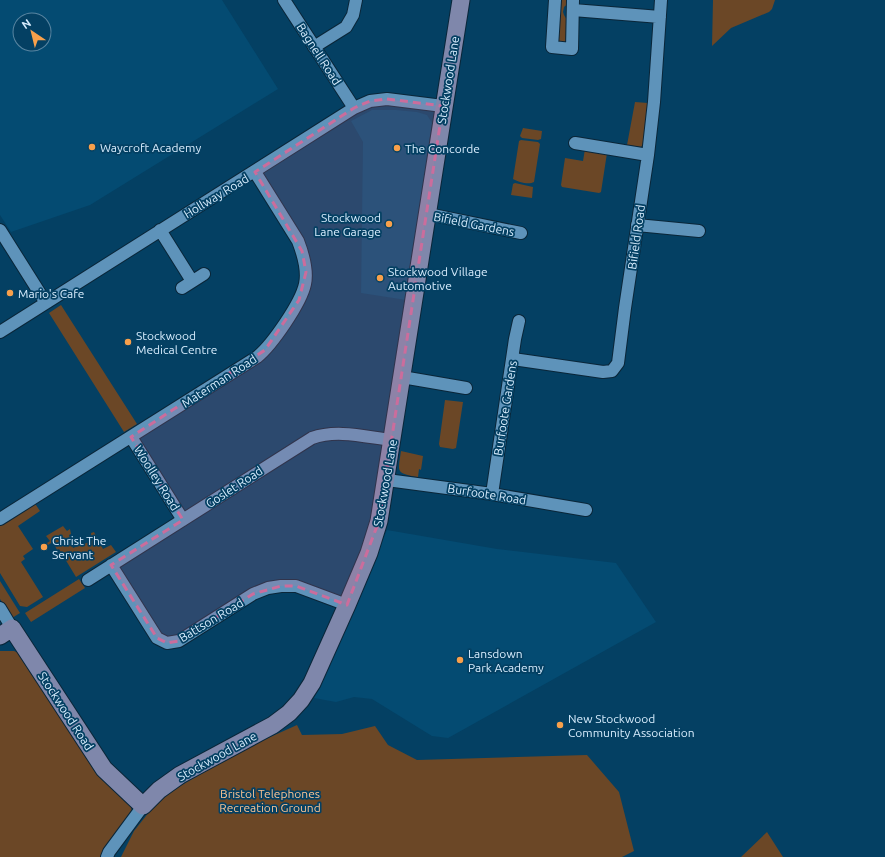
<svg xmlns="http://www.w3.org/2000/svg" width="885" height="857" viewBox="0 0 885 857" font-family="Ubuntu,sans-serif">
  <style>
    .built { fill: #044b72; fill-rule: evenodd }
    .green { fill: #6b4726 }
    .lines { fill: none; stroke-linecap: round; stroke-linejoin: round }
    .street-casing { stroke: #0a2639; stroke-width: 14 }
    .secondary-casing { stroke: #0a2639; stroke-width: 19 }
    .street { stroke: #5e93ba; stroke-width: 12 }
    .secondary { stroke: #7f87ab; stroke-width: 17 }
    .marked { fill: #cb6d9c; fill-opacity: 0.2; stroke: #cb6d9c; stroke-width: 3; stroke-dasharray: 8 5; stroke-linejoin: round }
    .poi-dot { fill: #f8a04b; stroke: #044063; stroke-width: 1.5 }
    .labels { text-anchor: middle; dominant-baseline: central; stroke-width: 3.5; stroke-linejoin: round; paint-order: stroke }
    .street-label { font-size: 12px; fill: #d8edfe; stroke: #044063 }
    .poi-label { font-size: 12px; fill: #d8edfe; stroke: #044063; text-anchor: start }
    .park-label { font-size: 12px; fill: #fdc391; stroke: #044063 }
  </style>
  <rect width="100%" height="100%" fill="#044063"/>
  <path class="built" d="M 0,0 L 222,0 L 278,89 L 90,205 L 11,232 L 0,215 ZM 20,20 L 44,20 L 44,44 L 20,44 Z
    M 372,110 L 396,110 L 417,112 L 427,115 L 432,123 L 406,300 L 361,293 L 363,142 L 351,121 Z
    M 387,530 L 497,549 L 616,563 L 656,622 L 448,738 L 432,736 L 372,699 L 354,697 L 336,702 L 314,698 Z"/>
  <path class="green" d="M 558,0 L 572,0 L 564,7 L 563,12 L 564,15 L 567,20 L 568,43 L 558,43 Z
    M 713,0 L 775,0 L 772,9 L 769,12 L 731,28 L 712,46 Z
    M 635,102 L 648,103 L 643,144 L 641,147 L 627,145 Z
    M 523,128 L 542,131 L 541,139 L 538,140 L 522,138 L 520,136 Z
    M 521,140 L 538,142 L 540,144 L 534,182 C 529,185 518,182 513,179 L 519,141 Z
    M 585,149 L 607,153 L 601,192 L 599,193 L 562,187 L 561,185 L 565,158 L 583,161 Z
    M 515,183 L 533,187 L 532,198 L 511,195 L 513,184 Z
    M 61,305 L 137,424 L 124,432 L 49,313 Z
    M 445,400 L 463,402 L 456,448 L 453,449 L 440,447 L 439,444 Z
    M 401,451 L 423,456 L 421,470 L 419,469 L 418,477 C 395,473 398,472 401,451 Z
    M 34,502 L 40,511 L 18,526 L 33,549 L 23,556 L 25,559 L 21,562 L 43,597 L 27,607 L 20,606 L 0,573 L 0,526 Z
    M 63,526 L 67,531 L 70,529 L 71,534 L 69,535 L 73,548 L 92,541 L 91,533 L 94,532 L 103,549 L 111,545 L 116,552 L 76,577 L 59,549 L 57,550 L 53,542 L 48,545 L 47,543 L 50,541 L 46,536 Z
    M 79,579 L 85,588 L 31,622 L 25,613 Z
    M 0,581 L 20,613 L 12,618 L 0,599 Z
    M 0,651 L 14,651 L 21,654 L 129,801 L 132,811 L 125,823 L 100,857 L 0,857 Z
    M 297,725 L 302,735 L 342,734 L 375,726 L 388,745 L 417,760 L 587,755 L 619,792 L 634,851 L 622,857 L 121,857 L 134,831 L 161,797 L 248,747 Z
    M 767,832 L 783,857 L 741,857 Z"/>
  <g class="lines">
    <g class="street-casing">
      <path id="street" d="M 284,0 L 354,108
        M 555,0 L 552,47 L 572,49 L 573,0
        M 573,10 L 660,17
        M 314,47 L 346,27 L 353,15 L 356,0
        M 575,143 L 648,155
        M 428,214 L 521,233
        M 637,225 L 699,231
        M 0,230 L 46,303
        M 160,230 L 192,281
        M 182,288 L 204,274
        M 0,332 L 354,108 L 370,101 L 387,99 L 443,106
        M 513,359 L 603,372 L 612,371 L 618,363 L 625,308 L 648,155 L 654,102 L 661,0
        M 402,377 L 466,388
        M 131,437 L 183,520
        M 387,480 L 492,494 L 586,510
        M 492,494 L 515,339 L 519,321
        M 0,519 L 257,357 C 272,345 301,303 305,284 C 308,270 303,254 298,241 L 255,172
        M 111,565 L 157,638 L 167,643 L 179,641 L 253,594 L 268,588 L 281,586 L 296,586 L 347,605
        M 88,580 L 312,438 C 337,429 366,437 392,440
        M 0,608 L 12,628
        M 107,857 L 109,852 L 143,806"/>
    </g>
    <g class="secondary-casing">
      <path id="secondary" d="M 0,636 L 12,628 L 104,769 L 143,806 L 159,790 L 180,775 L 273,725 L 289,713 L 301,700 L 312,683 L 347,605 L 369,553 L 379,521 L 461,0"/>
    </g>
    <use href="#street" class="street"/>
    <use href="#secondary" class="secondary"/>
  </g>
  <path class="marked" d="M 387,99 L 443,106 L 379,521 L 347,605 L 296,586 L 281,586 L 253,594 L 179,641 L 167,643 L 157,638 L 111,565 L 183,520 L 131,437 L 265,350 L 299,300 L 306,272 L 302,251 L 255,172 L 354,108 L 370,101 Z"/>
  <g class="poi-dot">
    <circle cx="92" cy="147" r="4"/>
    <circle cx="397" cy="148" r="4"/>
    <circle cx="389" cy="224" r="4"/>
    <circle cx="380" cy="278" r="4"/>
    <circle cx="10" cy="293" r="4"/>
    <circle cx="128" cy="342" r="4"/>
    <circle cx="44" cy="547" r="4"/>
    <circle cx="460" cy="660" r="4"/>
    <circle cx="560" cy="725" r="4"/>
  </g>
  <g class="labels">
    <g class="street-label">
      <text transform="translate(319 54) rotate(57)">Bagnell Road</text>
      <text transform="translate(448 80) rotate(-81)">Stockwood Lane</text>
      <text transform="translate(216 196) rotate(-31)">Hollway Road</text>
      <text transform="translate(474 224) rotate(11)">Bifield Gardens</text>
      <text transform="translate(636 237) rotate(-82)">Bifield Road</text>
      <text transform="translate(219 381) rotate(-33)">Materman Road</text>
      <text transform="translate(505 408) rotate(-81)">Burfoote Gardens</text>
      <text transform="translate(157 478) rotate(58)">Woolley Road</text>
      <text transform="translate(385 483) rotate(-80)">Stockwood Lane</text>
      <text transform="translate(234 487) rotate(-33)">Goslet Road</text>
      <text transform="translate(487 494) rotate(9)">Burfoote Road</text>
      <text transform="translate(211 620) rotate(-31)">Battson Road</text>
      <text transform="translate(66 711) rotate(57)">Stockwood Road</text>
      <text transform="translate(217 756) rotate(-29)">Stockwood Lane</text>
    </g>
    <g class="poi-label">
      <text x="100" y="147">Waycroft Academy</text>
      <text x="405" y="148">The Concorde</text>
      <text x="381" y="217" text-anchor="end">Stockwood<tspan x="381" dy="14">Lane Garage</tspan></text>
      <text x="388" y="271">Stockwood Village<tspan x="388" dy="14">Automotive</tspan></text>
      <text x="18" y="293">Mario's Cafe</text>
      <text x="136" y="335">Stockwood<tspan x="136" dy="14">Medical Centre</tspan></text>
      <text x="52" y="540">Christ The<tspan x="52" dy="14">Servant</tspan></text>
      <text x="468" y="653">Lansdown<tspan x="468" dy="14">Park Academy</tspan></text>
      <text x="568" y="718">New Stockwood<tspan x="568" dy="14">Community Association</tspan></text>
    </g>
    <g class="park-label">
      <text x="270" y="793">Bristol Telephones<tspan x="270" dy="14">Recreation Ground</tspan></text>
    </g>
  </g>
  <g transform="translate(32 32) rotate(325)"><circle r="19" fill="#044063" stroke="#5985a1"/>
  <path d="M0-3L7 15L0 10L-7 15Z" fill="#f8a04b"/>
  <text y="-6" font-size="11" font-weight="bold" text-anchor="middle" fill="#d8edfe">N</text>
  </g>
</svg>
